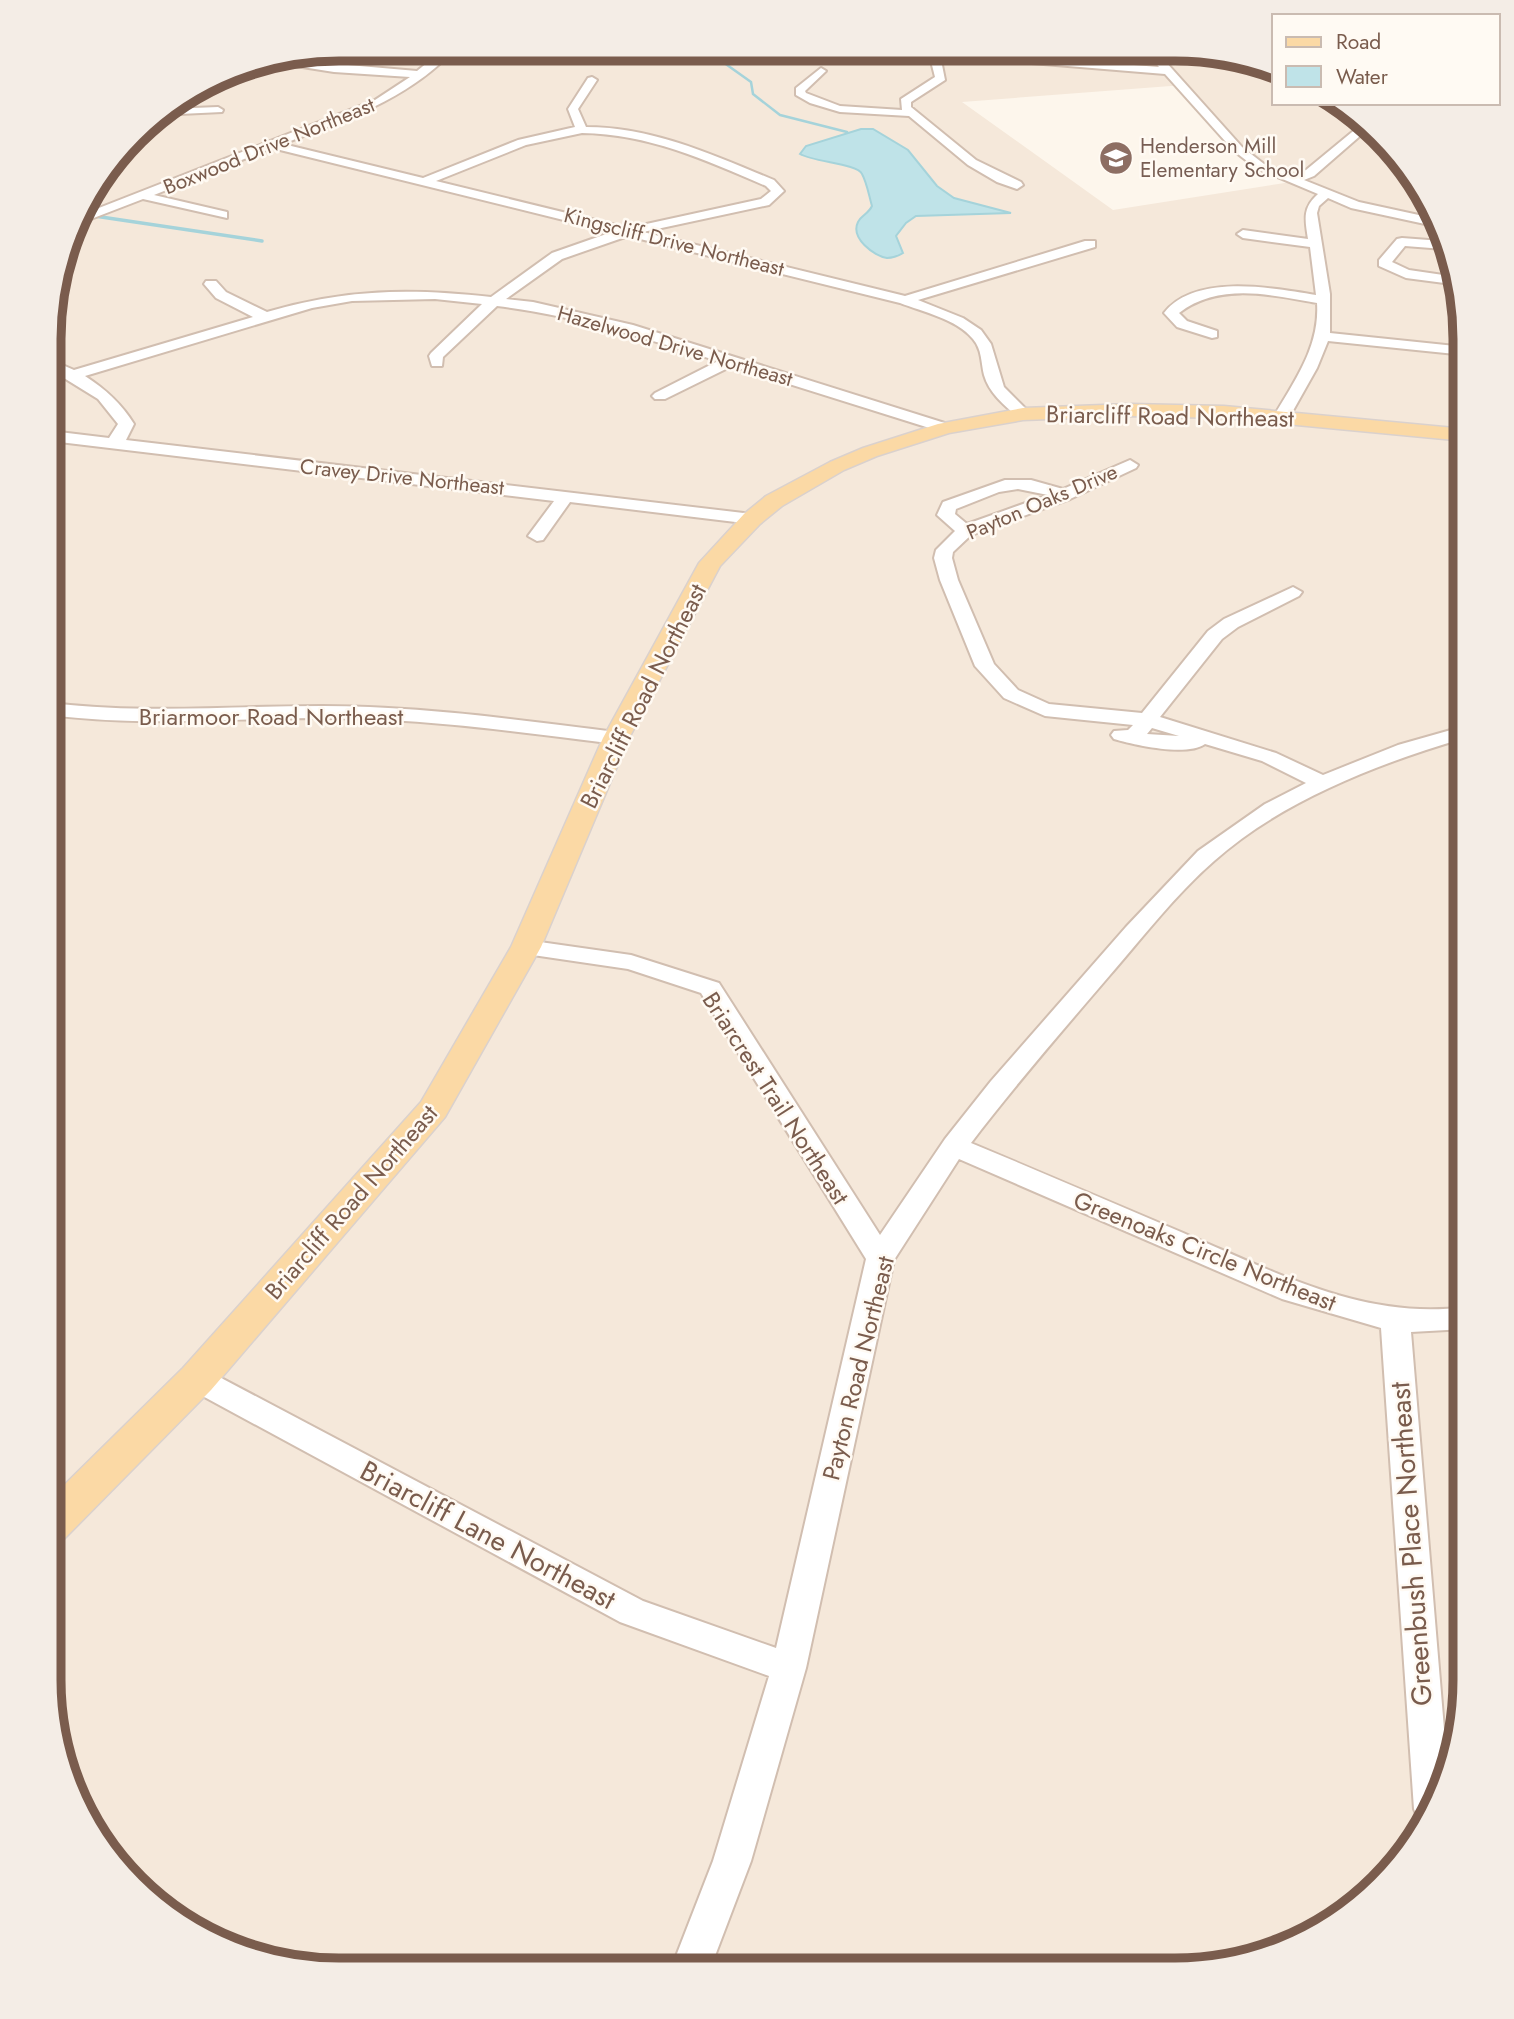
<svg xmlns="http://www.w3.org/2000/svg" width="1514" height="2019" viewBox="0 0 1514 2019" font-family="Jost,sans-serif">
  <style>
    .residential { fill: #f5e8da; fill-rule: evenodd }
    .water { fill: #bfe3e8; stroke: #a5d3da; stroke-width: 2 }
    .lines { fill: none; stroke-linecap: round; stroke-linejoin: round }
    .stream-far1 { stroke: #a5d3da; stroke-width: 2.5 }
    .stream { stroke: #a5d3da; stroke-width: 3.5 }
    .minor-casing { stroke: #d1beb0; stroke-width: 4 }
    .major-casing { stroke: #dad1cd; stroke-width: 3 }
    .minor { fill: #fff; fill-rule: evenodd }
    .major { fill: #fbd9a5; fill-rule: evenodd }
    .labels { text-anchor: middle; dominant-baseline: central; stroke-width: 5; stroke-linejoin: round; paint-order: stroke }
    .far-street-label { font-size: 21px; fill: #7a5c4d; stroke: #fffaf3 }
    .far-education-label { font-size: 21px; fill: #785e54; stroke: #fffaf3; text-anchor: start }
    .street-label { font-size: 24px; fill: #7a5c4d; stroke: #fffaf3 }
    .near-street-label { font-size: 28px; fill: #7a5c4d; stroke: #fffaf3 }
    .rim { fill: none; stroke: #7a5c4d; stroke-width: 9 }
  </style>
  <rect width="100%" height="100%" fill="#fdf6ec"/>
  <path class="residential" d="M 340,49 L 1213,52 L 1274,68 L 1274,103 L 1341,103 L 1351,109 L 1435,211 L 1465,339 L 1464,1699 L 1449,1773 L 1416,1841 L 1366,1898 L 1303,1940 L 1175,1970 L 302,1968 L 178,1921 L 121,1871 L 79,1808 L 49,1680 L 52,301 L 88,195 L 148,121 L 246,65 ZM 1184,85 L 1216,118 L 1242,155 L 1291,182 L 1113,210 L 962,102 Z"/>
  <path class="water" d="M 861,129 L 873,129 L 908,150 L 937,186 L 954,198 L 1011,213 L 916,216 L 906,223 L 896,236 L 903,253 C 898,256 893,258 887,258 C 874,256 850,238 858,222 C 861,216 869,213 872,206 C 869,196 867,183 862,174 C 858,164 814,162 800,154 L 806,146 Z"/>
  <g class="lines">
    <path class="stream-far1" d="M 706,50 L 751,82 L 753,94 L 780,115 L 847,132"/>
    <path class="stream" d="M 81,214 L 262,241"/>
    <g class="minor-casing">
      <path id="minor" d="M 444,49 L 453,51 C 407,100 344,120 283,144 L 423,178 L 518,140 L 575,127 L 568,109 L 588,78 L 592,77 L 597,80 L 578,109 L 586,127 C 653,127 713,155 774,180 L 784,191 L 769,205 L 643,232 L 905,296 L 1085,241 L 1095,241 L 1095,247 L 918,300 L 963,318 L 981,330 L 991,344 L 1004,387 L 1031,414 L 1028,417 L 1018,417 C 1004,405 989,393 984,375 C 981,363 982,349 973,339 C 957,319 923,312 900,303 L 628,236 L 562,259 L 506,299 L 533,302 L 633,325 L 951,425 L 953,428 L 951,431 L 939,431 L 732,366 L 665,399 L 655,399 L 652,396 L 655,393 L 718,361 C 645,338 573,315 497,306 L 443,357 L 442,366 L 432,366 L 429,356 L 431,353 L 482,304 L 435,299 L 352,301 L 312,308 L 85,376 C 105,389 121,403 134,424 L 126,440 L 752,514 L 761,519 L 752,524 L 570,502 L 543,540 L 537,541 L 528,536 L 554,501 L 51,441 L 51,431 L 109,438 L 118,424 L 98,399 L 51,370 L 51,360 L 74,370 L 253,317 L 216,298 L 204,284 L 206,281 L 216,281 L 226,292 L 267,312 C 345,289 410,288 491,297 L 552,253 L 612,232 L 272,148 L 154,195 L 227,212 L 227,218 L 143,199 L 78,224 L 81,215 L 375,100 L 410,77 L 334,72 L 264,61 L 279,59 L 417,71 ZM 582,133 C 649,134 705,160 766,186 L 771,191 L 761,199 L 628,228 L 436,181 L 526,145 Z
        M 918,51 L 957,51 L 1159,67 L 1145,51 L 1156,51 L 1242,147 L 1264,164 L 1293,175 L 1306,170 L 1363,123 L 1368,129 L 1314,176 L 1304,180 L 1359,202 L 1437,219 L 1439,227 L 1351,208 L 1328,198 L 1319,206 L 1317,213 L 1330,294 L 1330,333 L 1465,347 L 1465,355 L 1328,341 L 1317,368 L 1290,416 L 1287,419 L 1277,419 L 1274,416 C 1295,380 1320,346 1317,303 C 1272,295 1219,282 1179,313 L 1187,321 L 1217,331 L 1217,337 L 1212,338 L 1177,327 L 1164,313 C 1195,273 1274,288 1316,295 L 1310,247 L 1243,238 L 1237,234 L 1243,230 L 1308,239 C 1305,220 1302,208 1318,194 L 1256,168 L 1234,151 L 1165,74 L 947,56 L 942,65 L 945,80 L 911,102 L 911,107 L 976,160 L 1021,182 L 1023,185 L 1017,189 L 997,182 L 968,165 L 909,116 L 840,112 L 810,103 L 796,95 L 796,88 L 821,68 L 826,71 L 805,91 L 806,93 L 840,106 L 902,110 L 901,99 L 935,77 L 932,65 L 938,55 Z
        M 218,107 L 223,110 L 222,112 L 159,115 L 168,109 Z
        M 1402,238 L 1442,241 L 1444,249 L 1405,246 L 1392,262 L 1409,270 L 1450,276 L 1452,284 L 1406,278 L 1379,266 L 1379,260 L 1397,239 Z
        M 1130,460 L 1138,465 L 1136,468 L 1070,499 L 971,535 L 953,552 L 952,558 L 958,580 L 994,664 L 1018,690 L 1049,704 L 1142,713 L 1208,631 L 1224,619 L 1293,587 L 1302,592 L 1299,596 L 1238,627 L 1222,639 L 1160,717 L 1276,753 L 1323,775 L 1398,745 L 1465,726 L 1465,738 C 1379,763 1281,801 1214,861 C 1176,894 1143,937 1110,975 C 1063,1030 1015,1085 971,1143 C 1041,1172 1111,1202 1181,1232 C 1271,1270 1364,1321 1465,1307 L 1465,1329 L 1411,1332 L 1448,1777 L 1425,1824 L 1419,1821 L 1414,1809 L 1381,1328 L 1282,1299 L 959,1159 L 894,1260 L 806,1668 L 751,1861 L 710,1969 L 671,1969 L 713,1861 L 769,1676 L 620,1622 L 186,1387 L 182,1379 L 186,1371 L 197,1367 L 208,1371 L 643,1601 L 776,1648 L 866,1259 L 701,993 L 628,969 L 526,954 L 518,952 L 514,947 L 518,942 L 526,940 L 631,955 L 719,983 L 880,1235 L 945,1139 L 991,1081 L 1126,927 L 1198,851 L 1265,804 L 1306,783 L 1262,761 L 1205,744 C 1186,757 1135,745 1114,739 L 1111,735 L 1114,731 L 1128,730 L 1133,725 L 1045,716 L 1004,698 L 975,666 L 940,580 L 934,558 L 936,550 L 955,531 L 937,515 L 943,502 L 1005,480 L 1031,480 L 1063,489 ZM 1018,489 L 1048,495 L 967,524 L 955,514 L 956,509 L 999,492 ZM 1152,728 L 1179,736 L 1147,734 Z
        M 51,703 C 142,714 232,706 323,706 C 421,706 519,720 616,732 L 623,734 L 626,738 L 623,742 L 616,744 C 519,732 421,718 323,718 C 232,718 142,727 51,715 Z"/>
    </g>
    <g class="major-casing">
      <path id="major" d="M 1130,404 L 1224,406 L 1465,429 L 1465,441 L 1224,418 L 1130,416 L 1023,420 L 949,433 L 877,456 L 844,470 L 782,506 L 760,524 L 720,566 L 629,738 L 541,947 L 445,1117 L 211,1390 L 64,1539 L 49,1545 L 49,1500 L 183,1368 L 421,1102 L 511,947 L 603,738 L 699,563 L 744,514 L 766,496 L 830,462 L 863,448 L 938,424 L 1023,408 Z"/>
    </g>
    <use href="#minor" class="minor"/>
    <use href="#major" class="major"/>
  </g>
  <defs>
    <g id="school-disc" transform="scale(1.75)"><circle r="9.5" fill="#8d6e63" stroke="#fffaf3"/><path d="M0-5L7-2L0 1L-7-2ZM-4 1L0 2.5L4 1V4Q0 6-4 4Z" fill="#fff"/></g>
  </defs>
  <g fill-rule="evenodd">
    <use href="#school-disc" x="1116" y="158"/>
  </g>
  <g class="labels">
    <g class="far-street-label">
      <text transform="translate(269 146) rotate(-22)">Boxwood Drive Northeast</text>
      <text transform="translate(674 242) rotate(14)">Kingscliff Drive Northeast</text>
      <text transform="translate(675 346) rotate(16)">Hazelwood Drive Northeast</text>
      <text transform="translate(402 477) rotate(6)">Cravey Drive Northeast</text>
      <text transform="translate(1042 502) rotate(-23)">Payton Oaks Drive</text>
    </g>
    <g class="far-education-label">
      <text x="1140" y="146">Henderson Mill<tspan x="1140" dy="24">Elementary School</tspan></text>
    </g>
    <g class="street-label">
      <text transform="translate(1170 416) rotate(1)">Briarcliff Road Northeast</text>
      <text transform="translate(643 696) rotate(-63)">Briarcliff Road Northeast</text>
      <text x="271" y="716">Briarmoor Road Northeast</text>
      <text transform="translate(776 1098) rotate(57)">Briarcrest Trail Northeast</text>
      <text transform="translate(351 1202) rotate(-49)">Briarcliff Road Northeast</text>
      <text transform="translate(1205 1251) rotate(22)">Greenoaks Circle Northeast</text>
      <text transform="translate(858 1368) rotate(-76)">Payton Road Northeast</text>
    </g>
    <g class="near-street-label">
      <text transform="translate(488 1535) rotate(28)">Briarcliff Lane Northeast</text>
      <text transform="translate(1411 1544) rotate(-94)">Greenbush Place Northeast</text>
    </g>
  </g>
  <path d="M0 0H1514V2019H0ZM339 61H1175A278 278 0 0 1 1453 339V1680A278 278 0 0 1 1175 1958H339A278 278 0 0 1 61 1680V339A278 278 0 0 1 339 61Z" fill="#f4ede6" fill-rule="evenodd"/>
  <path class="rim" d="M339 61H1175A278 278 0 0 1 1453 339V1680A278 278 0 0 1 1175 1958H339A278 278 0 0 1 61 1680V339A278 278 0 0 1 339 61Z"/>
  <rect x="1272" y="14" width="228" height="91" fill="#fffaf3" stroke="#cabbb1" stroke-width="2"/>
  <rect x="1286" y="37" width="35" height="10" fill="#fbd9a5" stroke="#cabbb1" stroke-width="2"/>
  <text x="1336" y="49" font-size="21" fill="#7a5c4d">Road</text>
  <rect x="1286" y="66" width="35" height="21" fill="#bfe3e8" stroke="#cabbb1" stroke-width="2"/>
  <text x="1336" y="84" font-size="21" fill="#7a5c4d">Water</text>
</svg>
